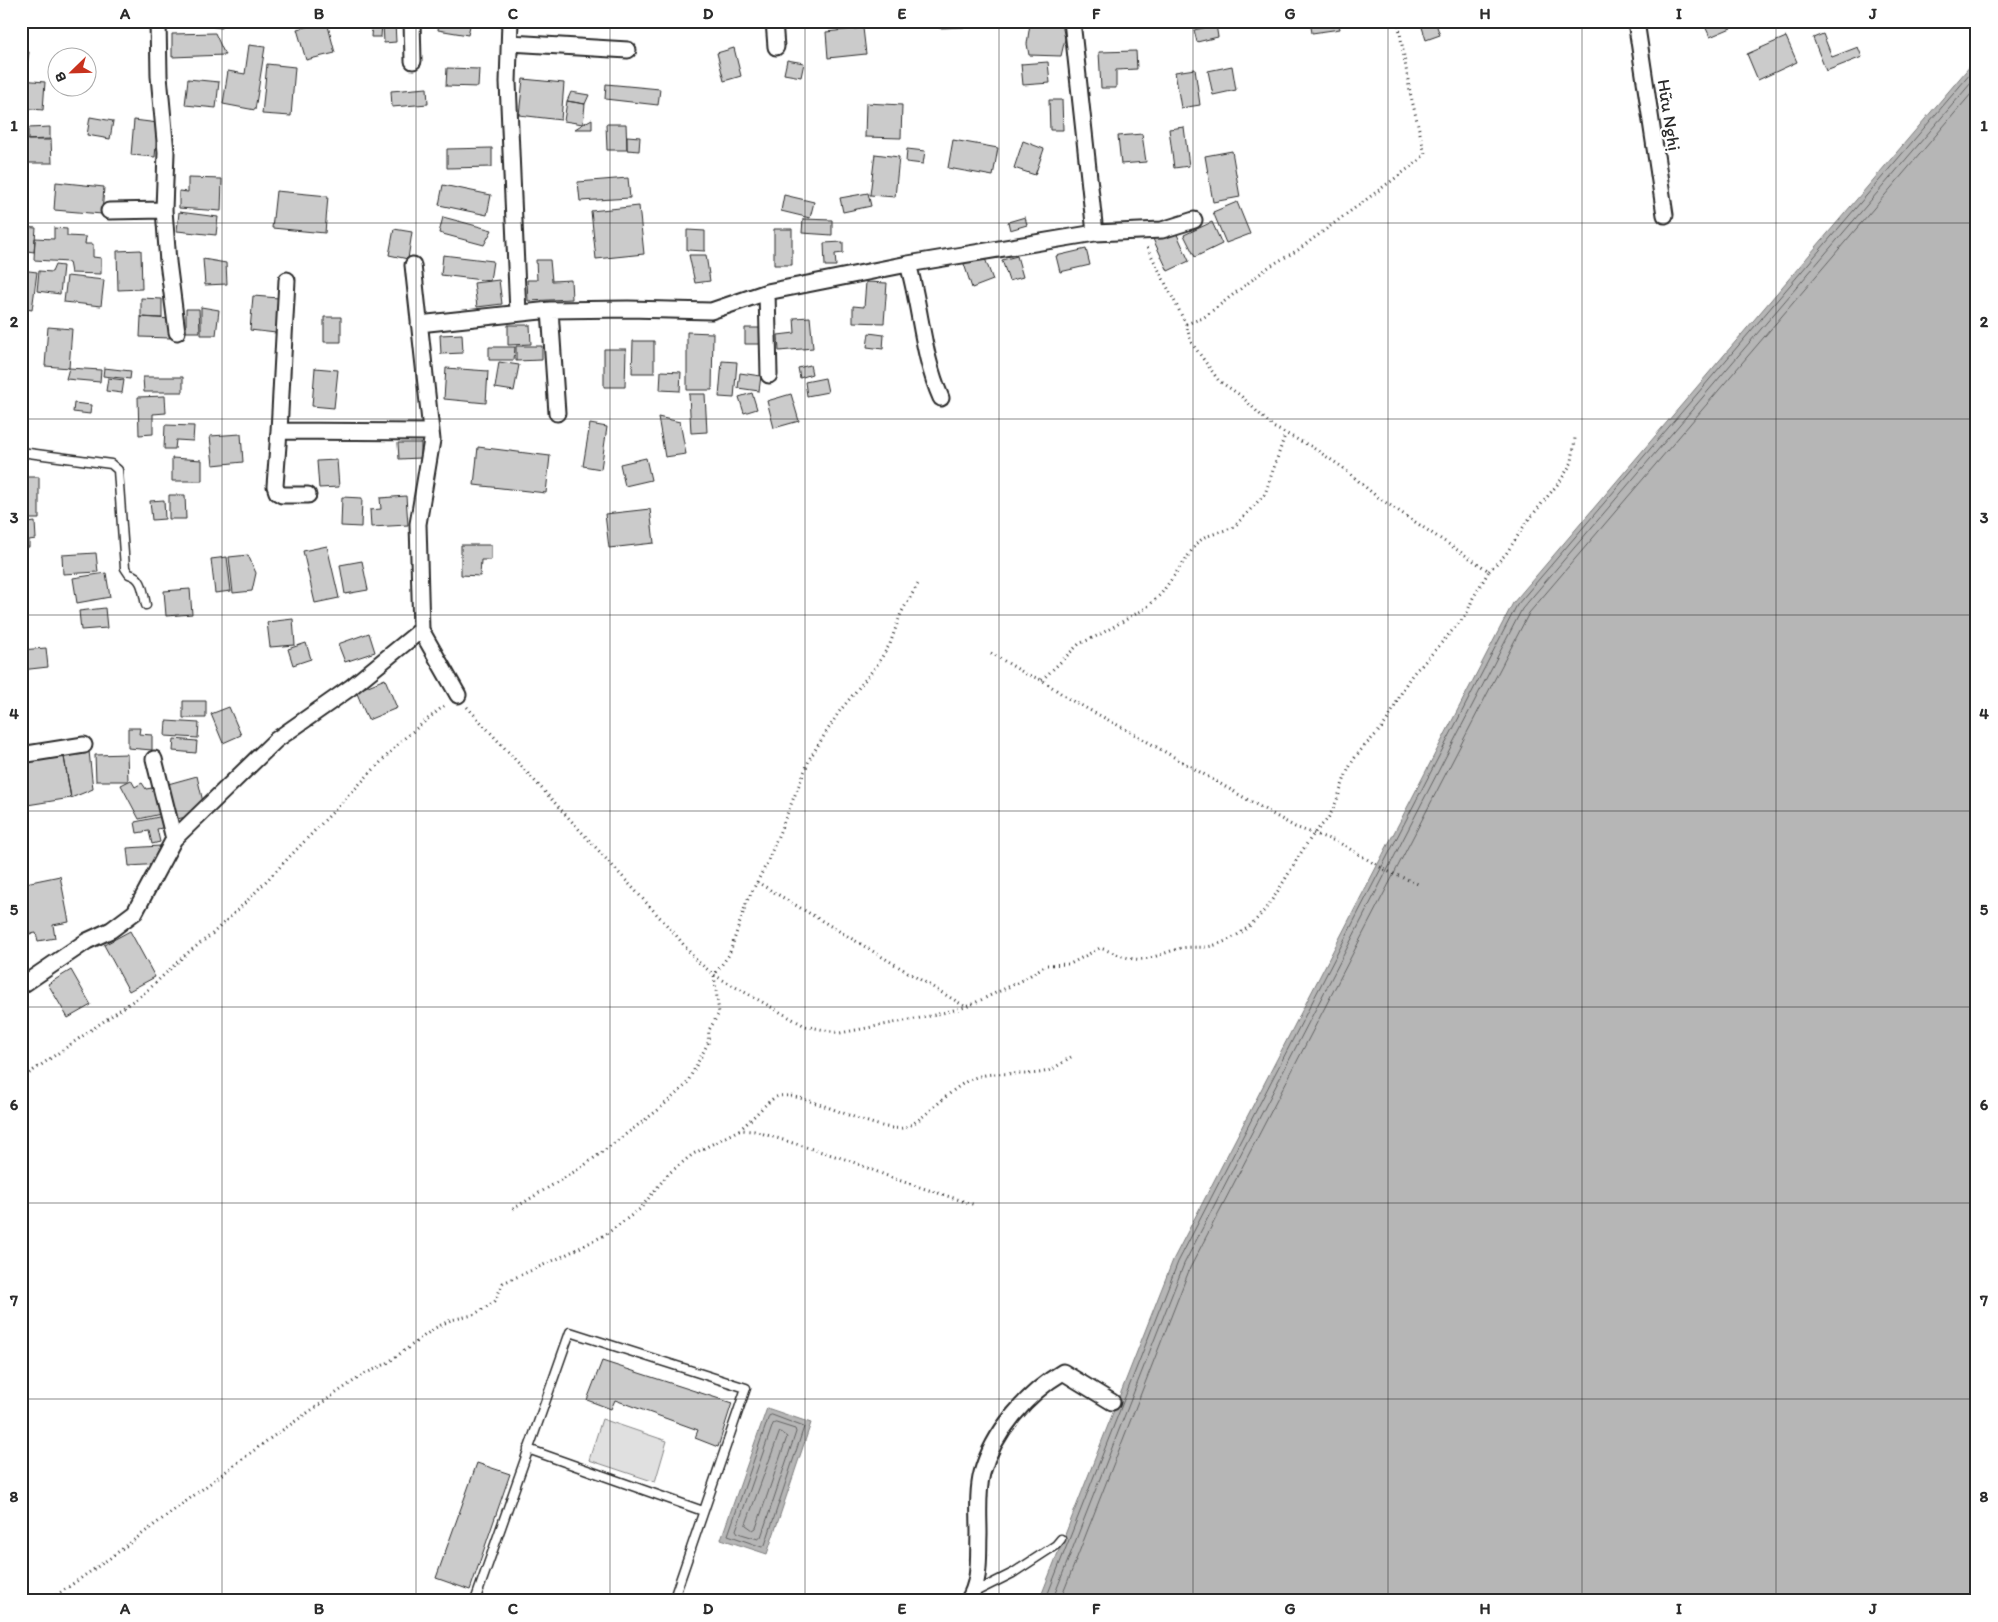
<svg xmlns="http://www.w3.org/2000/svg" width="1998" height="1622" viewBox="0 0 1998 1622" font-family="Itim,sans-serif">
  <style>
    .green { fill: #e0e0e0; stroke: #868686 }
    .water { fill: #b6b6b6; stroke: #7e7e7e }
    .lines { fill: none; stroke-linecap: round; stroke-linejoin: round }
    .shore { stroke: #636363; stroke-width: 1 }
    .building { fill: #cbcbcb; stroke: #2b2b2b }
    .service-casing { stroke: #2b2b2b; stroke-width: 11 }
    .minor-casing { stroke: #2b2b2b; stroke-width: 19 }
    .path { stroke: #2b2b2b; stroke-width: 3; stroke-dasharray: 1 4; stroke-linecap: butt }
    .service { stroke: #fff; stroke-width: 8 }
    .minor { stroke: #fff; stroke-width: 15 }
    .grid { fill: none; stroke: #2b2b2b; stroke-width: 1; stroke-opacity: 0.55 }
    .labels { text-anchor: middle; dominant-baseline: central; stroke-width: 4.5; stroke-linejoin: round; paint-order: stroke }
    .street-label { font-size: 18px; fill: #2b2b2b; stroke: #fff }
    .neatline { fill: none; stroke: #2b2b2b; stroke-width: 2 }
    .grid-label { font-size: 16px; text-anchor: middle; font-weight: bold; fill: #2b2b2b }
  </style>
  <rect width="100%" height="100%" fill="#fff"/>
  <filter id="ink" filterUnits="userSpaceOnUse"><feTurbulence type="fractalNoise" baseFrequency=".02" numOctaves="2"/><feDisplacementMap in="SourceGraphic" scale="10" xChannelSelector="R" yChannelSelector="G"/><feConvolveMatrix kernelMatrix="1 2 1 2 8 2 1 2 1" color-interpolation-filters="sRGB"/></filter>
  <g filter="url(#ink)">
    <path class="green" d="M 602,1419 L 667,1441 L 655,1482 L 589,1460 Z"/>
    <path class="water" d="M 1977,58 L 1977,1601 L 1039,1601 L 1173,1260 L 1513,603 Z
      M 767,1408 L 811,1423 L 767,1554 L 721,1539 Z"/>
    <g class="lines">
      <path class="shore" d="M 772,1415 L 804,1427 L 765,1545 L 762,1547 L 728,1535 L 769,1416 Z
        M 776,1423 L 795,1429 L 796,1432 L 761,1537 L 758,1539 L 738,1533 L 736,1530 L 773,1424 Z
        M 780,1432 L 787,1437 L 756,1528 L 753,1530 L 746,1525 Z
        M 1045,1601 L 1178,1262 L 1517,605 L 1977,66
        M 1052,1601 L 1184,1264 L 1522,609 L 1977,76
        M 1060,1601 L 1190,1268 L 1529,613 L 1977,87"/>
    </g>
    <path class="building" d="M 68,21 L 90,21 L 90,26 L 68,26 Z
      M 99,21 L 120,21 L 120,27 L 99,27 Z
      M 210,21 L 223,21 L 222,28 L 209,26 Z
      M 439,21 L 471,21 L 468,35 L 438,30 Z
      M 474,21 L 503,21 L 502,27 L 474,24 Z
      M 939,21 L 964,21 L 965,27 L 939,28 Z
      M 1310,21 L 1338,21 L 1340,29 L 1312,33 Z
      M 1429,21 L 1435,21 L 1440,35 L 1426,40 L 1421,24 Z
      M 1712,21 L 1728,21 L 1731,28 L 1710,37 L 1704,24 Z
      M 327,22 L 335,53 L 306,60 L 297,29 Z
      M 372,23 L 382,24 L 381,37 L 371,37 Z
      M 383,23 L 395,23 L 396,42 L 384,43 Z
      M 1030,24 L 1062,24 L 1065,39 L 1061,56 L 1029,55 L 1027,44 Z
      M 1216,25 L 1218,37 L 1197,42 L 1194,30 Z
      M 863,28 L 866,54 L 828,58 L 826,32 Z
      M 215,33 L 225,55 L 172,57 L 172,34 Z
      M 1823,34 L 1832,57 L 1858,47 L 1862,57 L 1826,71 L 1813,38 Z
      M 1786,37 L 1797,62 L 1758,80 L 1747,54 Z
      M 249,45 L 265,47 L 255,110 L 223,104 L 228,71 L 245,74 Z
      M 734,48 L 741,76 L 724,81 L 717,53 Z
      M 21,50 L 29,52 L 25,78 L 21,78 Z
      M 1136,51 L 1137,69 L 1116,70 L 1116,88 L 1101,88 L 1099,52 Z
      M 787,60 L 804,63 L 801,77 L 784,74 Z
      M 1048,62 L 1050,83 L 1023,85 L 1021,64 Z
      M 267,64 L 295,67 L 291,116 L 262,114 Z
      M 1232,66 L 1236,90 L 1213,95 L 1208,71 Z
      M 447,68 L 479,69 L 478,87 L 446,86 Z
      M 1195,69 L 1200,105 L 1181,108 L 1175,72 Z
      M 188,79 L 219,82 L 216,108 L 185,105 Z
      M 523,79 L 564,83 L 561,120 L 519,115 Z
      M 21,80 L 45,82 L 43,110 L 21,108 Z
      M 606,84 L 660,89 L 658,105 L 605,99 Z
      M 427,88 L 428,104 L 392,107 L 391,91 Z
      M 571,92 L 589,95 L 585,104 L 567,101 Z
      M 1049,100 L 1062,100 L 1063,130 L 1050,130 Z
      M 567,101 L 585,104 L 583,124 L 564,121 Z
      M 866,103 L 902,105 L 901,138 L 865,137 Z
      M 90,117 L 113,121 L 110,139 L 87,135 Z
      M 592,119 L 592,129 L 575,129 L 583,124 Z
      M 134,120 L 158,123 L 155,157 L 131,155 Z
      M 606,124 L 626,124 L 627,150 L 607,150 Z
      M 50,127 L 50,140 L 28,140 L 28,128 Z
      M 1184,127 L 1189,166 L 1174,168 L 1169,129 Z
      M 1142,134 L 1146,162 L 1121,164 L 1118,136 Z
      M 627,136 L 640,137 L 639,151 L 627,150 Z
      M 51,139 L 52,163 L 21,163 L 21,140 Z
      M 953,140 L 998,148 L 993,176 L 948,168 Z
      M 1023,141 L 1044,149 L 1035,175 L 1014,168 Z
      M 492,148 L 492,167 L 447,168 L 447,149 Z
      M 907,149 L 925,151 L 923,164 L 906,162 Z
      M 1232,151 L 1240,197 L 1213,202 L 1205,156 Z
      M 875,154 L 899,157 L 895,197 L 870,195 Z
      M 188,178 L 222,179 L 221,211 L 179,208 L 179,191 L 188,192 Z
      M 628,178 L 630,198 L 580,201 L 578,182 Z
      M 56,182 L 104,187 L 102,214 L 54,210 Z
      M 443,185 L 491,195 L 487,215 L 439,205 Z
      M 276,191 L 328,196 L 325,233 L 272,228 Z
      M 868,193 L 871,206 L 843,212 L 840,198 Z
      M 784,195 L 814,202 L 810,218 L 781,211 Z
      M 1237,202 L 1250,234 L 1226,243 L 1213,212 Z
      M 639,206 L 644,254 L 596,259 L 591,211 Z
      M 179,212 L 218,217 L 216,235 L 177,231 Z
      M 443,217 L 492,230 L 484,245 L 439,233 Z
      M 1025,217 L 1027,225 L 1010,230 L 1008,222 Z
      M 803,219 L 832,220 L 832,235 L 802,233 Z
      M 1212,222 L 1222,244 L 1195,257 L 1184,235 Z
      M 21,227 L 36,228 L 34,252 L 21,250 Z
      M 54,228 L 67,229 L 67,236 L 86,237 L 85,244 L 93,244 L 93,257 L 101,258 L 101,274 L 71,273 L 69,262 L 34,260 L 35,238 L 54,239 Z
      M 394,229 L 412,232 L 408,259 L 389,255 Z
      M 774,229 L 792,229 L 792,265 L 774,265 Z
      M 687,230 L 705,231 L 705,251 L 687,250 Z
      M 1175,230 L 1189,261 L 1168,271 L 1153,239 Z
      M 843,242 L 843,253 L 835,254 L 836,266 L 825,266 L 824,243 Z
      M 1086,249 L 1090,265 L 1060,272 L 1056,256 Z
      M 141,250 L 142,289 L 118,290 L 117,251 Z
      M 983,253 L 993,280 L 972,288 L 963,261 Z
      M 443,255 L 493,261 L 490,281 L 441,275 Z
      M 689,255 L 706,255 L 710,281 L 695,283 Z
      M 1017,256 L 1023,277 L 1009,281 L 1002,260 Z
      M 203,259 L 226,263 L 227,284 L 205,285 Z
      M 536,260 L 550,260 L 552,281 L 571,280 L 572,299 L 528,301 L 527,280 L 537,280 Z
      M 55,265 L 63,266 L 60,294 L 37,291 L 39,271 L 52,272 Z
      M 21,270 L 37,272 L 32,310 L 21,308 Z
      M 67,276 L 104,280 L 101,306 L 64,302 Z
      M 499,280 L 502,304 L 477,307 L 474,283 Z
      M 866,282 L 887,283 L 884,323 L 853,322 L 853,306 L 864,307 Z
      M 253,296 L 279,298 L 276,333 L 250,330 Z
      M 141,298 L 162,299 L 162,318 L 141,317 Z
      M 201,307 L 219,310 L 216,335 L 201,335 Z
      M 186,309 L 199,309 L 200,332 L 186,332 Z
      M 141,317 L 171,319 L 170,338 L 140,337 Z
      M 324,317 L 341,317 L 341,342 L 324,342 Z
      M 810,317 L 813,348 L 779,351 L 778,335 L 795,333 L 794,318 Z
      M 508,325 L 530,325 L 531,344 L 508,345 Z
      M 48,327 L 72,329 L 69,368 L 45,366 Z
      M 745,328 L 765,328 L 766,344 L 745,344 Z
      M 687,332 L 713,333 L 712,390 L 687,390 Z
      M 869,333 L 884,335 L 883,349 L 867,347 Z
      M 462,334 L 463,353 L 441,354 L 440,335 Z
      M 633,341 L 654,341 L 654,373 L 632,373 Z
      M 516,346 L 542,346 L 542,360 L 516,361 Z
      M 489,347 L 515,347 L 514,360 L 489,360 Z
      M 604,349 L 626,349 L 625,387 L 604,387 Z
      M 722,361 L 737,362 L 734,398 L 719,397 Z
      M 499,362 L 519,365 L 514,391 L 495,388 Z
      M 810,365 L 812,374 L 800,378 L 798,368 Z
      M 69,368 L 101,370 L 100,382 L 66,379 Z
      M 104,368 L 131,371 L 130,379 L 103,376 Z
      M 315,368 L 338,370 L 334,408 L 312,406 Z
      M 446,368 L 488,371 L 486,403 L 444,399 Z
      M 661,371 L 681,372 L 680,391 L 660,390 Z
      M 740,373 L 761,376 L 759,391 L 738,388 Z
      M 143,377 L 183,377 L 183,392 L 144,392 Z
      M 108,378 L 124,380 L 122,393 L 106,391 Z
      M 825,378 L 828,392 L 807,396 L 805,382 Z
      M 752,393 L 757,409 L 744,413 L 739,397 Z
      M 689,394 L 705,394 L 707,432 L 691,433 Z
      M 791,394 L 799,421 L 774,428 L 767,401 Z
      M 165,396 L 166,413 L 153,414 L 153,434 L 139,435 L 138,397 Z
      M 74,403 L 91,405 L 90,414 L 73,412 Z
      M 658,417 L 680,422 L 686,454 L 665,457 Z
      M 590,424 L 607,427 L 601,469 L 583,466 Z
      M 165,425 L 194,426 L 193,441 L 176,440 L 175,449 L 164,449 Z
      M 241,434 L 243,462 L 213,465 L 210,436 Z
      M 398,443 L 421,443 L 421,458 L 399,459 Z
      M 478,447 L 550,456 L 546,493 L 474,485 Z
      M 172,458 L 202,460 L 202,481 L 172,481 Z
      M 646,458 L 651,480 L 625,486 L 620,464 Z
      M 337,460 L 339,487 L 319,488 L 317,461 Z
      M 26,477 L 39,477 L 39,519 L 26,519 L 25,512 L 21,512 L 21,498 L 25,498 Z
      M 169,495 L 185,495 L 186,519 L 169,519 Z
      M 406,496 L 408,525 L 371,527 L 370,510 L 381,509 L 380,498 Z
      M 342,497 L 362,498 L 361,527 L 341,526 Z
      M 164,500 L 165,519 L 152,520 L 150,501 Z
      M 650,509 L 654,543 L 609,548 L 605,514 Z
      M 21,518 L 24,518 L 28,523 L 35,522 L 36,539 L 29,540 L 29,547 L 21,548 Z
      M 461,545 L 491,545 L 491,560 L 481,560 L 480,576 L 461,575 Z
      M 327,546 L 339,598 L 315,603 L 303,551 Z
      M 96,553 L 98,572 L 63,574 L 62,555 Z
      M 248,555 L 256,573 L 252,591 L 233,593 L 229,557 Z
      M 227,557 L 231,591 L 215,593 L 211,559 Z
      M 362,561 L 368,590 L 345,594 L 340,565 Z
      M 106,573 L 110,597 L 77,603 L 73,578 Z
      M 21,585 L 23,585 L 27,603 L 21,604 Z
      M 190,589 L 192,614 L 166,616 L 164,591 Z
      M 105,608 L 107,628 L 81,630 L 79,611 Z
      M 293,619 L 295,645 L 270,647 L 267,622 Z
      M 369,633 L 375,652 L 345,662 L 338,644 Z
      M 306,643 L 311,659 L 293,665 L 288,649 Z
      M 46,648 L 48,667 L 21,670 L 21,650 Z
      M 385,679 L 397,708 L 368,720 L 356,691 Z
      M 183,701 L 206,701 L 206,718 L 183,718 Z
      M 229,707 L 241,735 L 223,743 L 211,714 Z
      M 166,721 L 199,723 L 198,738 L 165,736 Z
      M 128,728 L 140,728 L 139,734 L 152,735 L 152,750 L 128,748 Z
      M 174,739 L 197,741 L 196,753 L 173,751 Z
      M 63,751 L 89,751 L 93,789 L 71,798 Z
      M 63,751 L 71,798 L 21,806 L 21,758 Z
      M 127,754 L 128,781 L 96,781 L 95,755 Z
      M 197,776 L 203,802 L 191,816 L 177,819 L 168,784 Z
      M 131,780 L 135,787 L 142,783 L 146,789 L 152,788 L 161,798 L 165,813 L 139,819 L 121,785 Z
      M 168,815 L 167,827 L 157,829 L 160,842 L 152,844 L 149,831 L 137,833 L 135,822 Z
      M 160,846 L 161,864 L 129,866 L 127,848 Z
      M 60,876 L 69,922 L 53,925 L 55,938 L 38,941 L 36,933 L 30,934 L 28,929 L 21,930 L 21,884 Z
      M 130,931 L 155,977 L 129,991 L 104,945 Z
      M 71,970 L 91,1005 L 68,1018 L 48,984 Z
      M 602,1361 L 732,1403 L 718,1447 L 695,1438 L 698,1430 L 615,1400 L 611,1409 L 587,1400 Z
      M 477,1463 L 510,1474 L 470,1590 L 436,1578 Z"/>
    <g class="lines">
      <g class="service-casing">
        <path id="service" d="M 21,452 L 111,464 L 118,470 L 125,568 L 129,574 C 143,577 143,592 146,605
          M 528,1449 L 703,1511
          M 973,1593 L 1013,1573 L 1056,1545 L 1061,1539
          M 475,1601 L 570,1332 L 746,1388 L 673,1601"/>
      </g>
      <g class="minor-casing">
        <path id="minor" d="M 158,21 L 159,76 L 166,152 L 164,210 L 168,262 L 177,332
          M 412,21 L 413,61
          M 510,21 L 508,82 L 518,313
          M 774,21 L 776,47
          M 1636,21 L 1665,215
          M 510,43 L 628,50
          M 109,211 L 164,210
          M 1095,233 L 1162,230 L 1194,220
          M 908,264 C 921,308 922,355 941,398
          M 413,265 L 432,440 L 418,524 L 421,630
          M 287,280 L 279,431 L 431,432
          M 767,292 L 769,375
          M 550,310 L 557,413
          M 419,324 L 550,310 L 628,309 L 711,311 L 767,292 L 908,264 L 1095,233 L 1072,21
          M 279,431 L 275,486 L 277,492 L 282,495 L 308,495
          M 21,755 L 84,745
          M 154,759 L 174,839
          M 21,986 L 87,941 L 111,930 L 135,912 L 174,839 L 276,740 L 350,688 L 421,630 L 458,695
          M 968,1601 C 981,1581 978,1557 979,1534 C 979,1515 977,1492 982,1473 C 993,1433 1027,1393 1063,1372 L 1112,1402"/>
      </g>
      <path class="path" d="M 1186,324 L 1203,318 L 1270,266 L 1298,250 L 1417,162 L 1425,154 L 1410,92 L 1398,21
        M 1489,571 L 1506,554 L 1526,523 L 1561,480 L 1572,462 L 1575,438
        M 991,653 L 1026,674 L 1042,680 L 1069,699 L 1127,730 L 1295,827 L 1338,842 L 1387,871 L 1418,884
        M 1042,680 L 1079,644 L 1099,635 L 1146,608 L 1161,594 L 1197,543 L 1205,537 L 1234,527 L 1265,494 L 1285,435
        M 467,707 L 675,934 L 696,960 L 714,975 L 805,1026 L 840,1033 L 926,1017 L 966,1007 L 1023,980 L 1046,965 L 1070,964 L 1100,948 C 1110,951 1120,956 1129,958 C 1147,963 1164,952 1181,948 C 1192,946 1204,949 1215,945 C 1268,929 1283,875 1313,835 C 1318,828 1326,822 1330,815 C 1340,797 1343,776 1354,759 C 1364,744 1379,734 1388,719 C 1399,701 1405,678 1422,665 L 1466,615 L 1473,598 L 1489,571 L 1376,496 L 1342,467 L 1312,447 L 1273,427 L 1240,395 L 1219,381 L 1191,342 L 1186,324 L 1147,247
        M 757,882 L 966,1007
        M 21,1079 L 147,991 L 185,955 L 211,935 L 247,901 L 401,741 L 445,705
        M 739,1130 C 750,1122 767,1101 776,1097 C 798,1087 874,1133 903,1128 C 922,1124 951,1086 974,1078 C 999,1069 1024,1078 1048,1071 C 1056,1068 1064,1061 1071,1057
        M 513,1209 L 582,1167 L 658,1110 L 686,1085 L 708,1043 L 709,1030 L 719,1013 L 714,975 L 729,955 L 747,901 L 767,863 L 810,758 L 839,712 L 877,665 L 890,644 L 901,613 L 918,584
        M 48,1601 L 110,1558 L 268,1440 L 364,1374 L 386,1364 L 435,1328 L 451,1320 L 473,1315 L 485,1308 L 495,1301 L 503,1283 L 559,1258 L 605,1235 L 640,1209 L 668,1174 L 693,1154 L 739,1130 L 754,1131 L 848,1160 L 895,1179 L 975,1205"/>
      <use href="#service" class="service"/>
      <use href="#minor" class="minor"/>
    </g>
  </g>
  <path class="grid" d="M 222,21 L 222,1601M 416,21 L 416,1601M 610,21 L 610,1601M 805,21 L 805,1601M 999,21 L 999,1601M 1193,21 L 1193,1601M 1388,21 L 1388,1601M 1582,21 L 1582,1601M 1776,21 L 1776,1601M 21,223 L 1977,223M 21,419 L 1977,419M 21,615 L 1977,615M 21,811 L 1977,811M 21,1007 L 1977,1007M 21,1203 L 1977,1203M 21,1399 L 1977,1399"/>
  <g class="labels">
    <g class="street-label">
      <text transform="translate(1669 115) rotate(81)">Hữu Nghị</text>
    </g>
  </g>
  <rect width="1998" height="1622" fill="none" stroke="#fff" stroke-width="55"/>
  <g transform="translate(72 72) rotate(247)"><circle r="24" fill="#ffffff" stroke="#aaaaaa"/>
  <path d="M0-4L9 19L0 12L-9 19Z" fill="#c8321e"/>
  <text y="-8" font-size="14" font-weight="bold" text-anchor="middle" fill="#2b2b2b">B</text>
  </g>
  <rect x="28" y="28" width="1942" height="1566" class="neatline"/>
  <g class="grid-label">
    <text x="125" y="19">A</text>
    <text x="319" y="19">B</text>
    <text x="513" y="19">C</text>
    <text x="708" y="19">D</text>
    <text x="902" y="19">E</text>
    <text x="1096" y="19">F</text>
    <text x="1290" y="19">G</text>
    <text x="1485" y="19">H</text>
    <text x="1679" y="19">I</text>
    <text x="1873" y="19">J</text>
    <text x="14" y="131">1</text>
    <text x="1984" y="131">1</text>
    <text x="14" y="327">2</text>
    <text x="1984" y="327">2</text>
    <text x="14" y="523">3</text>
    <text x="1984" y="523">3</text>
    <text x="14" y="719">4</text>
    <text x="1984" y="719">4</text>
    <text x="14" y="915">5</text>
    <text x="1984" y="915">5</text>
    <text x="14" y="1110">6</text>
    <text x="1984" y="1110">6</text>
    <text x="14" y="1306">7</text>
    <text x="1984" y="1306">7</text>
    <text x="14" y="1502">8</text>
    <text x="1984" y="1502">8</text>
    <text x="125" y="1614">A</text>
    <text x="319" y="1614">B</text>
    <text x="513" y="1614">C</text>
    <text x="708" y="1614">D</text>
    <text x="902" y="1614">E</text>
    <text x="1096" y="1614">F</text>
    <text x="1290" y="1614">G</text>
    <text x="1485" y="1614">H</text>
    <text x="1679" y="1614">I</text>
    <text x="1873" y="1614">J</text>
  </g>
</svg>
